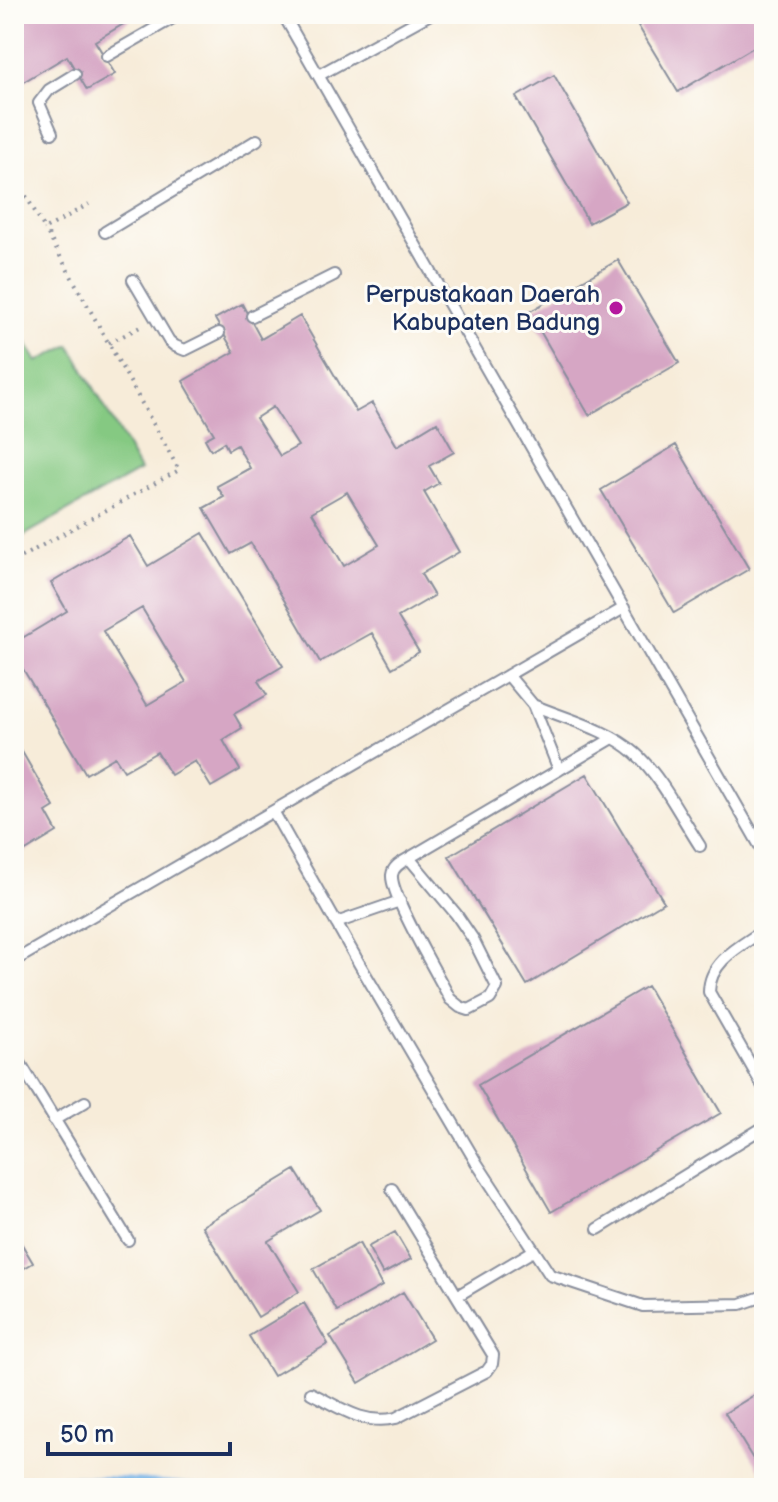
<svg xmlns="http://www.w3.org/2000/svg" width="778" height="1502" viewBox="0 0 778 1502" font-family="'Balsamiq Sans',sans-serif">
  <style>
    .green { fill: #85c982; stroke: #507c70; stroke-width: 2 }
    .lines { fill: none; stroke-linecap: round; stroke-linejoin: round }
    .stream { stroke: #73b2e7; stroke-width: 7 }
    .building { fill: #d6a6c4; fill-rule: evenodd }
    .lane-casing { stroke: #898e9c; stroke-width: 14 }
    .path { stroke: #898e9c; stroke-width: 4; stroke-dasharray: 2 6; stroke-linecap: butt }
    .lane { stroke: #fff; stroke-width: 10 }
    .poi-dot { fill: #b5179e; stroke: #fdfcf7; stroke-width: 3 }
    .labels { text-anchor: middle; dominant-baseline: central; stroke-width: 6; stroke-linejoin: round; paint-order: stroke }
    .poi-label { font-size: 24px; fill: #1b2f5e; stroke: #fdfcf7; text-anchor: end }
  </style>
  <rect width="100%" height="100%" fill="#fdfcf7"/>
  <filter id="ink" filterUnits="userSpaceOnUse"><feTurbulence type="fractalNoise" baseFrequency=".0125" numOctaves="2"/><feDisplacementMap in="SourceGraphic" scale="16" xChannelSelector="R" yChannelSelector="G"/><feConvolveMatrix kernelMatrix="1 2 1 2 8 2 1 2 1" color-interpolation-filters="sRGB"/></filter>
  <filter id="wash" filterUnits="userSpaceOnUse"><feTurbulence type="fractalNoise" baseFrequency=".006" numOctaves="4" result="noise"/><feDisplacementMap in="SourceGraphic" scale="32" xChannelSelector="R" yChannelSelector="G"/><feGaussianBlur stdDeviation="1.8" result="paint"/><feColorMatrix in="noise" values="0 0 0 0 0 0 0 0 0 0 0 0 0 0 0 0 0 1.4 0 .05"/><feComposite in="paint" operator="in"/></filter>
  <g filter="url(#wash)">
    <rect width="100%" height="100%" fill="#f7ecd9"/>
    <path class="green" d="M 14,321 L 37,362 L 70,345 L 140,470 L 14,541 Z"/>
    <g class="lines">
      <path class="stream" d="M 14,1480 C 79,1476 144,1481 208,1488"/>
    </g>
    <g id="blocks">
      <path class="building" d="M 14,14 L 127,14 L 130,20 L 95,41 L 115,74 L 87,90 L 67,56 L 18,85 L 14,80 Z
        M 631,14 L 764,14 L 764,41 L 678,92 Z
        M 554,75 L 627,202 L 589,223 L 516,97 Z
        M 618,260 L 679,363 L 589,415 L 529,312 Z
        M 242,304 L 261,339 L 300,316 L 356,412 L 372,403 L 397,446 L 437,422 L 454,452 L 429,466 L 439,483 L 424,492 L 459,552 L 421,574 L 434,596 L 398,617 L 419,652 L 392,668 L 372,633 L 320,662 L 251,543 L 231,554 L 204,508 L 224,497 L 217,486 L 250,468 L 237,445 L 228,450 L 224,442 L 211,450 L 205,439 L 214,434 L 183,381 L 234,352 L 215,319 ZM 273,407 L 298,446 L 280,456 L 256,418 ZM 347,492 L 379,545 L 344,566 L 312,512 Z
        M 676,445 L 749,569 L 674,613 L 601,490 Z
        M 203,533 L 283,666 L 258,681 L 267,695 L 234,714 L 242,728 L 223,740 L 240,770 L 211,787 L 195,761 L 171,775 L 157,752 L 124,771 L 115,757 L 86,774 L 23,669 L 14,674 L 14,643 L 67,611 L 51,583 L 130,536 L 148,566 ZM 142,608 L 186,682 L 147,705 L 103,631 Z
        M 14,738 L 54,807 L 46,812 L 57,832 L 14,858 Z
        M 587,774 L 664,902 L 527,985 L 449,856 Z
        M 647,986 L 721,1113 L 551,1212 L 478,1085 Z
        M 295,1170 L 320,1210 L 268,1241 L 299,1292 L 258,1317 L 202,1226 Z
        M 14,1231 L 33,1263 L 14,1274 Z
        M 395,1232 L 411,1259 L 383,1274 L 368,1247 Z
        M 359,1243 L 382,1286 L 337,1311 L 313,1269 Z
        M 403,1292 L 432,1339 L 359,1383 L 330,1336 Z
        M 304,1303 L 328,1344 L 273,1376 L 249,1336 Z
        M 764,1389 L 764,1477 L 725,1413 Z"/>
    </g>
  </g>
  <g filter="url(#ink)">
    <use href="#blocks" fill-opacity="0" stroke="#898e9c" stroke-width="2"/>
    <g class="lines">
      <g class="lane-casing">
        <path id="lane" d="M 283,14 L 764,853
          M 107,56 L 180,14
          M 319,75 L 430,14
          M 52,133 L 39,103 L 49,90 L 75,74
          M 105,232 L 257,140
          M 133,280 L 169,341 L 175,346 L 185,350 L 219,333
          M 252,316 L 334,275
          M 508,675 L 533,705 L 559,770
          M 533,705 C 566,719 608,729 635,753 C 661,776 681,817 700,846
          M 273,811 L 360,965 L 476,1162 L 550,1275 L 643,1306 L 741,1304 L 764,1296
          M 409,858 L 456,914 L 473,939 L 497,987 L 490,999 L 469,1010 L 460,1007 L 450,999 C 439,977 390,895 392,875 C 393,866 402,862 409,858 L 613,738
          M 336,923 L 400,901
          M 764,930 C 741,946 709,961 709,992 L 764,1088
          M 14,961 L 624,608
          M 14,1053 L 128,1240
          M 54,1120 L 85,1102
          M 392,1189 L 457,1296
          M 598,1229 L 764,1127
          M 311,1393 C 339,1407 364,1426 396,1418 L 487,1371 L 492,1364 L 493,1355 L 457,1296 L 533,1251"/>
      </g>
      <path class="path" d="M 14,175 L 45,229 L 89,204
        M 109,343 L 142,326
        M 14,561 L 179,470 L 45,229"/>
      <use href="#lane" class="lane"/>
    </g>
  </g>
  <circle class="poi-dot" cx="616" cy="308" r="8"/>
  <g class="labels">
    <g class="poi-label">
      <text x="600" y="294">Perpustakaan Daerah<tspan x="600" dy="28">Kabupaten Badung</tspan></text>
    </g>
  </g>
  <rect width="778" height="1502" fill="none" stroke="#fdfcf7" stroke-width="48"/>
  <path d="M48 1442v12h182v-12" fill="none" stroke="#1b2f5e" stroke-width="4"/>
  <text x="60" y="1442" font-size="24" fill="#1b2f5e" stroke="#fdfcf7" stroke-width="6" paint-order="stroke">50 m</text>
</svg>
